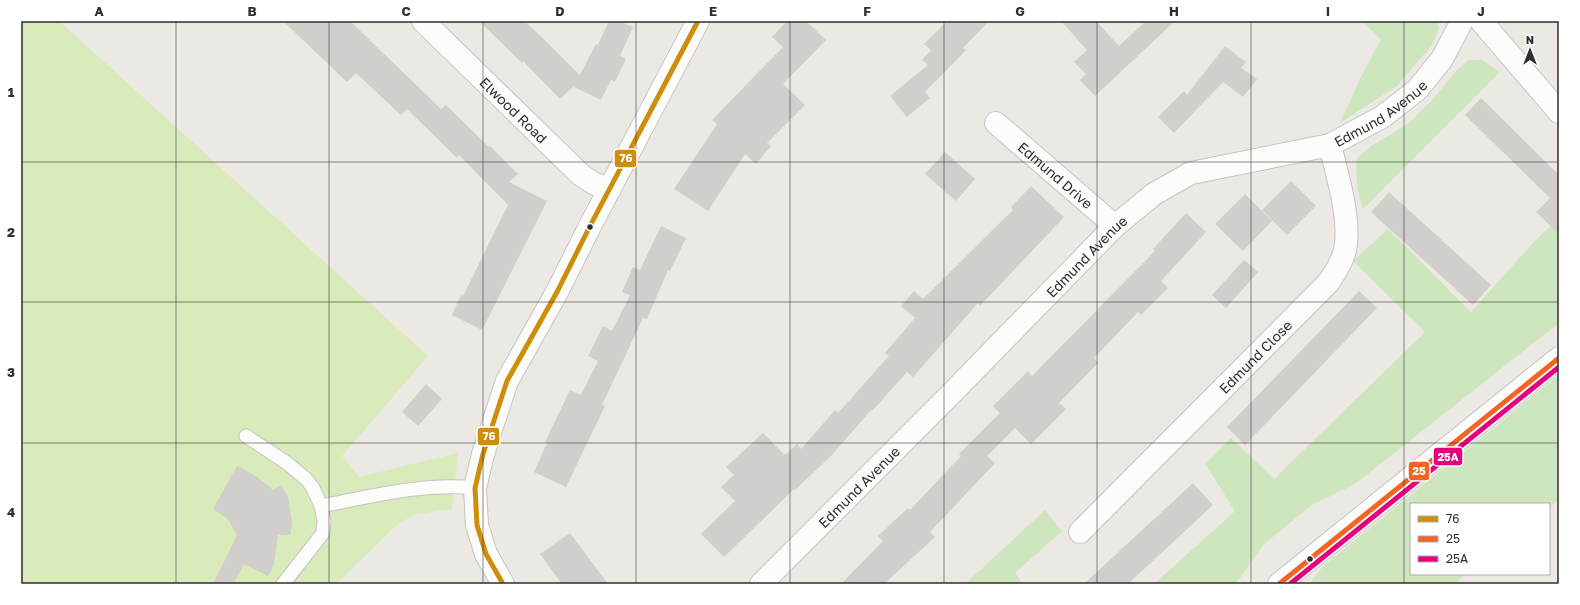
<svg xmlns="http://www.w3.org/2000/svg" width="1580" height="605" viewBox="0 0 1580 605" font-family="'Golos Text',sans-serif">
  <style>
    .green { fill: #cee6be }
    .pitch { fill: #d9eabb }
    .building { fill: #d1cecb }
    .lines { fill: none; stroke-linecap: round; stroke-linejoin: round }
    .service-casing { stroke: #c5c4c5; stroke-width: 15 }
    .minor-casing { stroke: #c5c4c5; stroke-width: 24 }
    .secondary-casing { stroke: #c5c4c5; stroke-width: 24 }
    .service { stroke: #fcfcfb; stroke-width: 13 }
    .minor { stroke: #fcfcfb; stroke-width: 22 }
    .secondary { stroke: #fcfcfb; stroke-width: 22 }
    .bus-1-casing { stroke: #fff; stroke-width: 8 }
    .bus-2-casing { stroke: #fff; stroke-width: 8 }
    .bus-3-casing { stroke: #fff; stroke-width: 8 }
    .bus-1 { stroke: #cf8e09; stroke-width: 5 }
    .bus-2 { stroke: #f26522; stroke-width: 5 }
    .bus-3 { stroke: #e5007d; stroke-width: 5 }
    .grid { fill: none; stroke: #2e2e2e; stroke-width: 1; stroke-opacity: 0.55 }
    .bus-dot { fill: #2e2e2e; stroke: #fff; stroke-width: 1.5 }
    .labels { text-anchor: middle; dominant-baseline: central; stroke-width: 4; stroke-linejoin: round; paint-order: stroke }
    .street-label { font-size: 14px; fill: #2e2e2e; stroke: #fff }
    .line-badge { stroke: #fff; stroke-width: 1.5 }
    .badge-label { font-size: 11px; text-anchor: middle; font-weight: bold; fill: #fff }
    .neatline { fill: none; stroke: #2e2e2e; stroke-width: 1.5 }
    .grid-label { font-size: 13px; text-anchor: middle; font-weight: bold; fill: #2e2e2e }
  </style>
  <rect width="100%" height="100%" fill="#ece8e4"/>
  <path class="green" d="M 1361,21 L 1437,21 L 1439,28 L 1432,45 L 1397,86 L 1340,123 L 1360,79 L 1381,39 Z
    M 1469,60 L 1482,60 L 1500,72 L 1363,209 C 1357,190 1355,178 1357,158 L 1371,146 L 1408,124 L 1435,97 L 1457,70 Z
    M 1559,217 L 1559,323 L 1355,484 L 1310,506 L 1263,545 L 1240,578 L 1233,584 L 1154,584 L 1235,511 L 1205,464 L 1231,438 L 1274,479 L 1425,332 L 1353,261 L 1388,229 L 1471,312 L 1531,245 Z
    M 1559,375 L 1559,499 L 1549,507 L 1549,504 L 1411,504 L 1411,574 L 1466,574 L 1454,584 L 1309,584 L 1323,566 Z
    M 1045,510 L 1062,531 L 1015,573 L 1023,584 L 965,584 Z"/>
  <path class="pitch" d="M 21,21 L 59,21 L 428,356 L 342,456 L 359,477 L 458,453 L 452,509 L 417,514 L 399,523 L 336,584 L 21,584 Z"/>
  <path class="building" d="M 283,21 L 350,21 L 441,109 L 446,105 L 489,147 L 490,146 L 518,174 L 509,182 L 547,201 L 482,330 L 452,315 L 461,295 L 463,296 L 508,205 L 459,155 L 457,158 L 407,109 L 401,115 L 356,73 L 347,82 Z
    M 479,21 L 525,21 L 580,75 L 596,44 L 598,45 L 609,21 L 619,21 L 633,27 L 620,56 L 626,59 L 615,82 L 611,80 L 601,100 L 574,87 L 576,84 L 560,99 L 523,61 L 522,63 Z
    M 787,21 L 806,21 L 826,40 L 783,84 L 805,105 L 767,143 L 771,146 L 756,164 L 745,154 L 708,211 L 674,189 L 717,124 L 712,120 L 783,47 L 772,37 Z
    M 947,21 L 989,21 L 963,48 L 966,50 L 925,92 L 930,98 L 907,117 L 890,96 L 928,65 L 922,60 L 931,50 L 924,44 Z
    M 1061,21 L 1096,21 L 1119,46 L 1146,21 L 1175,21 L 1095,96 L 1080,80 L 1086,74 L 1074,62 L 1087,50 Z
    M 1225,46 L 1246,62 L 1241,68 L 1257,79 L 1243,97 L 1223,82 L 1174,133 L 1158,117 L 1184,91 L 1187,95 Z
    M 1481,98 L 1559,175 L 1559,234 L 1536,212 L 1550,198 L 1465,115 Z
    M 945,152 L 975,179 L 956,201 L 925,174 Z
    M 1291,181 L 1316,206 L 1287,235 L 1262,210 Z
    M 1031,186 L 1064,217 L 980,306 L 978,303 L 913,377 L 907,372 L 872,411 L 871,410 L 831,456 L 795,490 L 794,489 L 724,557 L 701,534 L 735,501 L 721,487 L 734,475 L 726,467 L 763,433 L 785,455 L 797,444 L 801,449 L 835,410 L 838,413 L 889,356 L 885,353 L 915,318 L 901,306 L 914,291 L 923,299 L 1013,210 L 1011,207 Z
    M 1389,192 L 1491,285 L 1473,305 L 1371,212 Z
    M 1245,194 L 1272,221 L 1243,251 L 1215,224 Z
    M 1186,213 L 1206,232 L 1161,281 L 1168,288 L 1141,315 L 1138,312 L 1094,358 L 1098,363 L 1059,403 L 1066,409 L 1031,444 L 1015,428 L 987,456 L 995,463 L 930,532 L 935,537 L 884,584 L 841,584 L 883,541 L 878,536 L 908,508 L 910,510 L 961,456 L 959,454 L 1000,413 L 993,406 L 1028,371 L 1032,376 L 1155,251 L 1153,249 Z
    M 661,226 L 686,238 L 670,271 L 668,270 L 647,319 L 643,318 L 602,405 L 605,406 L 566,487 L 534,472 L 547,443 L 545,442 L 570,390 L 581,395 L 598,361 L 588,356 L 603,326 L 612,331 L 630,295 L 622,292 L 633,267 L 640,270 Z
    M 1244,260 L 1258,272 L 1226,308 L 1212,295 Z
    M 1359,291 L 1377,308 L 1245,445 L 1227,427 Z
    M 426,384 L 442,399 L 418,426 L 402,412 Z
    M 237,466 L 256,476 L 273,490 L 281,485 L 288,497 L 292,523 L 290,535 L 278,535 L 274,564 L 268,576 L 244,564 L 233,584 L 213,584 L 237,535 L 228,519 L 213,509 Z
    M 1193,483 L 1213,505 L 1128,584 L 1084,584 Z
    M 570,533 L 608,584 L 562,584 L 540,554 Z"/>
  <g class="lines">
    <g class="service-casing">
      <path id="service" d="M 246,436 L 287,463 L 306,479 L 313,488 L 321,506 L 324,521 L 323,533 L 283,584
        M 321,506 C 369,497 427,482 475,488"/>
    </g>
    <g class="minor-casing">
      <g id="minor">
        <path id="s1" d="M 423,21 L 581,175 L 595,184 L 610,189"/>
        <path d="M 1481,21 L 1559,112"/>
        <path id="s2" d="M 996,123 L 1115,226"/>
        <path id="s3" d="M 1080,532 L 1328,283 C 1333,276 1338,268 1342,259 C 1355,231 1337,175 1330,145"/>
        <path d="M 503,584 L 486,554 L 477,525 L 475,488 L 483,454 L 507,381 L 557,292 L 590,226 L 698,21"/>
        <path id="s4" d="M 761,584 L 946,399 L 1115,226 L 1154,194 L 1191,173 L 1330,145 L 1382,117 L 1417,90 L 1442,59 L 1462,21"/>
      </g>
    </g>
    <g class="secondary-casing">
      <path id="secondary" d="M 1279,584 L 1559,358"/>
    </g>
    <use href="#service" class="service"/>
    <use href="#minor" class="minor"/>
    <use href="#secondary" class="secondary"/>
    <g class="bus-1-casing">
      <path id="bus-1" d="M 503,584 L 486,554 L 477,525 L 475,488 L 483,454 L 507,381 L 557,292 L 590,226 L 698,21"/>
    </g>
    <g class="bus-2-casing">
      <path id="bus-2" d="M 1279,584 L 1559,358"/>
    </g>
    <g class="bus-3-casing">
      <path id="bus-3" d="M 1290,584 L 1559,367"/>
    </g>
    <use href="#bus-1" class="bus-1"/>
    <use href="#bus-2" class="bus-2"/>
    <use href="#bus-3" class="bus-3"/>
  </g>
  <path class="grid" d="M 176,21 L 176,584M 329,21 L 329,584M 483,21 L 483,584M 636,21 L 636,584M 790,21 L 790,584M 944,21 L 944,584M 1097,21 L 1097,584M 1251,21 L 1251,584M 1404,21 L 1404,584M 21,162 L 1559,162M 21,302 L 1559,302M 21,443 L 1559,443"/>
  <g class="bus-dot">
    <circle cx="590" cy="227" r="3.5"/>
    <circle cx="1310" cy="559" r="3.5"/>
  </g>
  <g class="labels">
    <g class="street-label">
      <text stroke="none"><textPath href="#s1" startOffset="127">Elwood Road</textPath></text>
      <text stroke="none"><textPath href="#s4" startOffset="798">Edmund Avenue</textPath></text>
      <text stroke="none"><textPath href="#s2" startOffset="79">Edmund Drive</textPath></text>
      <text stroke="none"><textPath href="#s4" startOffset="462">Edmund Avenue</textPath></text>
      <text stroke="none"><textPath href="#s3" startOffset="248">Edmund Close</textPath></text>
      <text stroke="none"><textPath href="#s4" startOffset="138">Edmund Avenue</textPath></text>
    </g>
  </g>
  <g class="line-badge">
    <rect x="614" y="149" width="23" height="19" rx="4" fill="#cf8e09"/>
    <rect x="477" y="427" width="23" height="19" rx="4" fill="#cf8e09"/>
    <rect x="1433" y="447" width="30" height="19" rx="4" fill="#e5007d"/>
    <rect x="1408" y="461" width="22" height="20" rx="4" fill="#f26522"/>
  </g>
  <g class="badge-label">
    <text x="626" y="162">76</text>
    <text x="489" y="440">76</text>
    <text x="1448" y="461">25A</text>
    <text x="1419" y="475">25</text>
  </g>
  <rect width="1580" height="605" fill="none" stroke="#ffffff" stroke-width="44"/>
  <rect x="1410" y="503" width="140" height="72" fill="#ffffff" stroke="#ababab"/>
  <rect x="1418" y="516" width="20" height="6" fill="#cf8e09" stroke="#ababab"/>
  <text x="1446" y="523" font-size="12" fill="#2e2e2e">76</text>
  <rect x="1418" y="536" width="20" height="6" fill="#f26522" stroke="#ababab"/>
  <text x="1446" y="543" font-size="12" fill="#2e2e2e">25</text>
  <rect x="1418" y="556" width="20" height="6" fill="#e5007d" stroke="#ababab"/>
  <text x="1446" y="563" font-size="12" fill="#2e2e2e">25A</text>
  <g transform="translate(1530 50)" stroke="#ffffff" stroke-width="3" paint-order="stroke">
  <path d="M0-3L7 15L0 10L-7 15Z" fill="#2e2e2e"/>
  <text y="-6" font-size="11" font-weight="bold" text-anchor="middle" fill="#2e2e2e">N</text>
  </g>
  <rect x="22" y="22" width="1536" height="561" class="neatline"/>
  <g class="grid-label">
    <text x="99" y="16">A</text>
    <text x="252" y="16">B</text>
    <text x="406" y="16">C</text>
    <text x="560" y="16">D</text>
    <text x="713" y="16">E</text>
    <text x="867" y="16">F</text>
    <text x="1020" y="16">G</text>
    <text x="1174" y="16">H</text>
    <text x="1328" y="16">I</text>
    <text x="1481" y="16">J</text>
    <text x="11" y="97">1</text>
    <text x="11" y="237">2</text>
    <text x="11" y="377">3</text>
    <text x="11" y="517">4</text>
  </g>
</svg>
